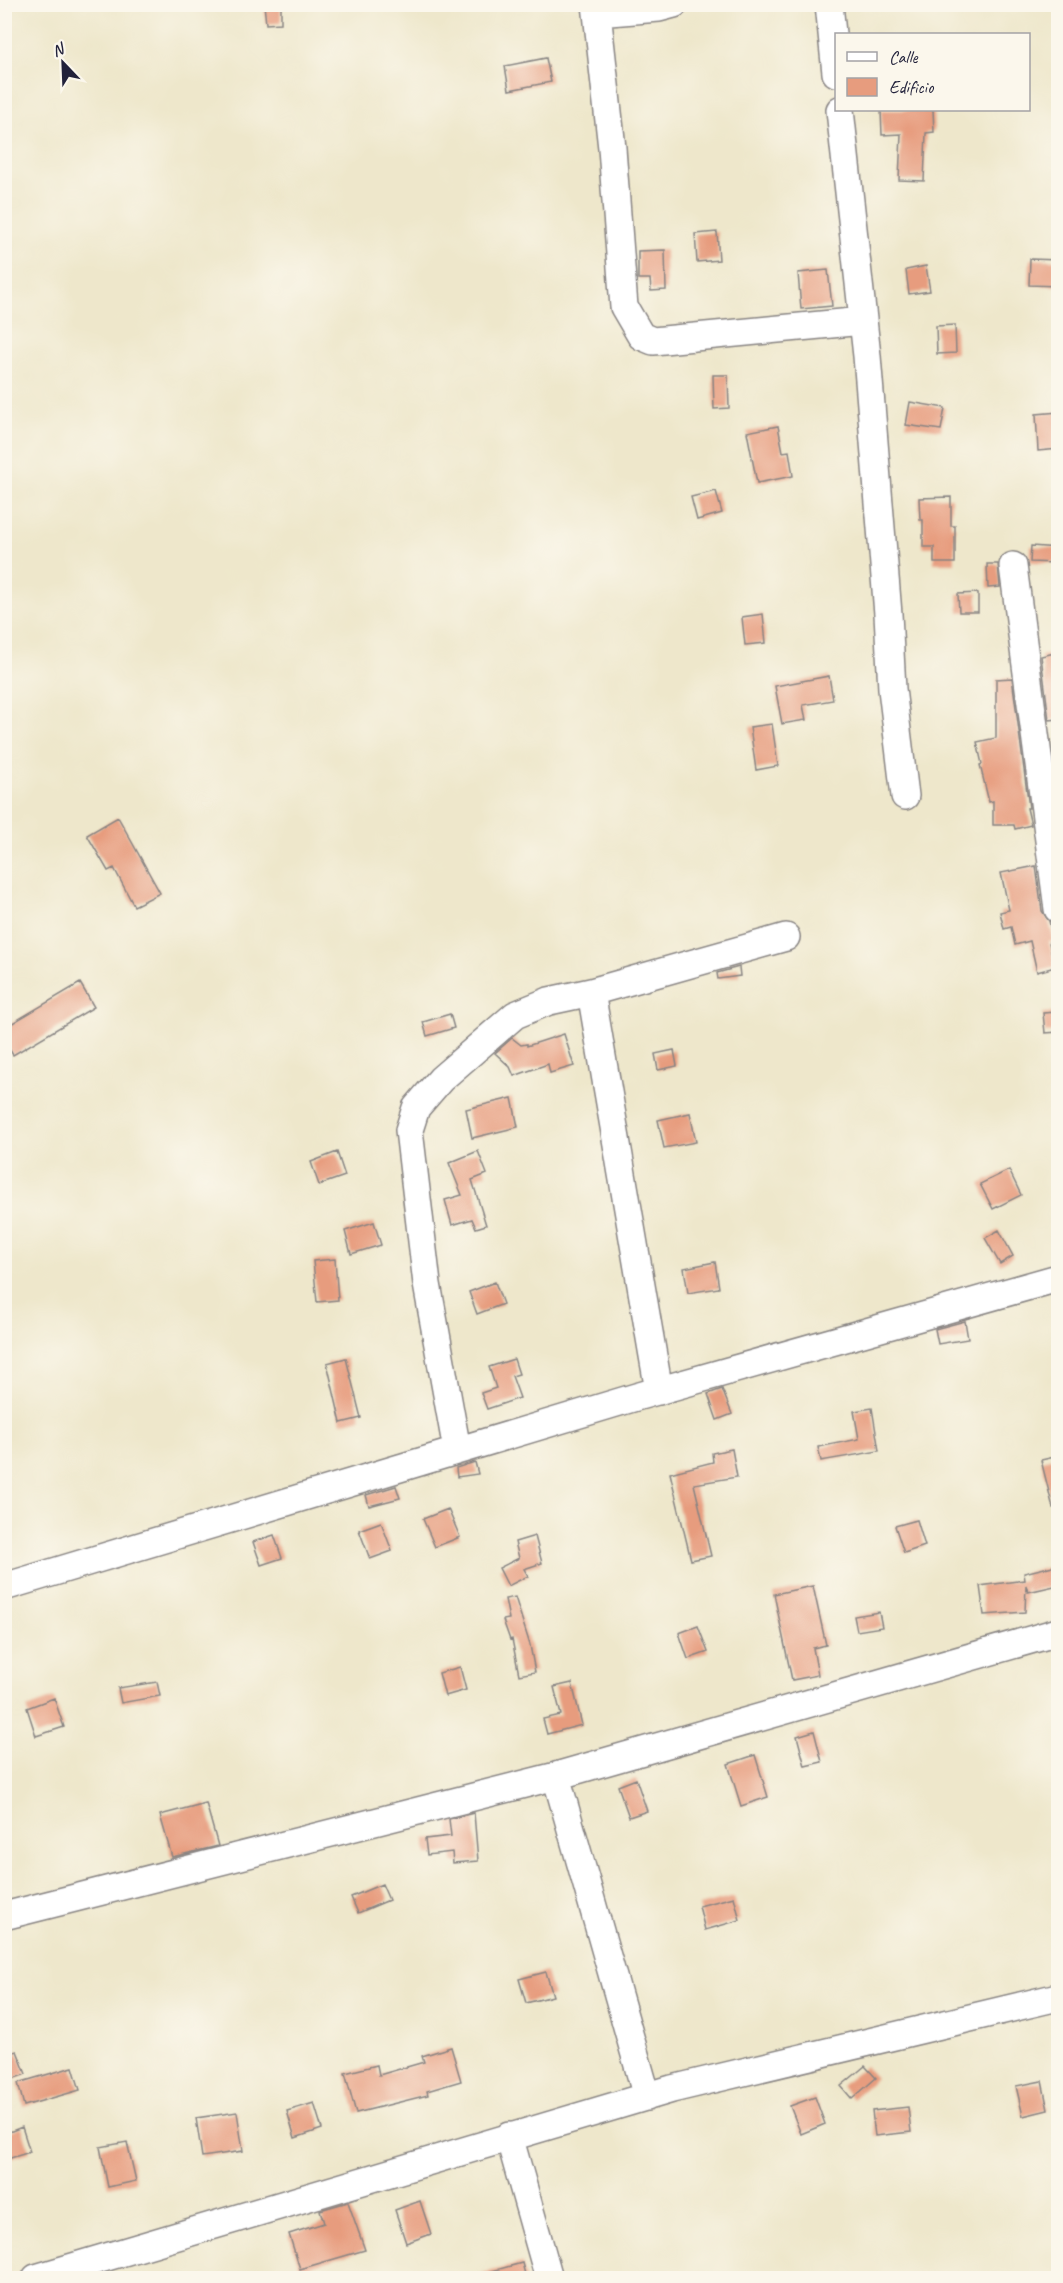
<svg xmlns="http://www.w3.org/2000/svg" width="1063" height="2283" viewBox="0 0 1063 2283" font-family="Caveat,sans-serif">
  <style>
    .building { fill: #e79c7e }
    .lines { fill: none; stroke-linecap: round; stroke-linejoin: round }
    .minor-casing { stroke: #888483; stroke-width: 30 }
    .minor { stroke: #fff; stroke-width: 27 }
  </style>
  <rect width="100%" height="100%" fill="#fbf7ec"/>
  <filter id="ink" filterUnits="userSpaceOnUse"><feTurbulence type="fractalNoise" baseFrequency=".0167" numOctaves="2"/><feDisplacementMap in="SourceGraphic" scale="12" xChannelSelector="R" yChannelSelector="G"/><feConvolveMatrix kernelMatrix="1 2 1 2 8 2 1 2 1" color-interpolation-filters="sRGB"/></filter>
  <filter id="wash" filterUnits="userSpaceOnUse"><feTurbulence type="fractalNoise" baseFrequency=".008" numOctaves="4" result="noise"/><feDisplacementMap in="SourceGraphic" scale="24" xChannelSelector="R" yChannelSelector="G"/><feGaussianBlur stdDeviation="1.35" result="paint"/><feColorMatrix in="noise" values="0 0 0 0 0 0 0 0 0 0 0 0 0 0 0 0 0 1.4 0 .05"/><feComposite in="paint" operator="in"/></filter>
  <g filter="url(#wash)">
    <rect width="100%" height="100%" fill="#eee7cb"/>
    <g id="blocks">
      <path class="building" d="M 264,4 L 281,4 L 281,23 L 266,24 Z
        M 546,58 L 551,82 L 509,90 L 505,66 Z
        M 881,110 L 933,110 L 934,132 L 926,133 L 924,181 L 899,180 L 901,134 L 882,135 Z
        M 717,232 L 719,260 L 697,262 L 695,234 Z
        M 665,250 L 666,290 L 651,291 L 650,279 L 638,279 L 638,251 Z
        M 1030,259 L 1059,260 L 1059,286 L 1029,285 Z
        M 926,266 L 930,291 L 909,294 L 906,270 Z
        M 828,270 L 832,306 L 801,309 L 798,273 Z
        M 955,325 L 956,353 L 937,354 L 936,326 Z
        M 713,375 L 728,375 L 729,408 L 714,409 Z
        M 910,402 L 945,408 L 941,430 L 906,425 Z
        M 1059,412 L 1059,449 L 1038,451 L 1036,414 Z
        M 778,426 L 783,452 L 789,451 L 793,476 L 757,483 L 747,432 Z
        M 716,491 L 722,513 L 697,520 L 691,497 Z
        M 951,497 L 951,526 L 955,526 L 955,563 L 934,563 L 934,547 L 923,547 L 923,520 L 920,520 L 919,498 Z
        M 1031,546 L 1058,548 L 1057,563 L 1030,562 Z
        M 987,564 L 998,564 L 1000,587 L 988,588 Z
        M 978,593 L 978,612 L 959,612 L 958,594 Z
        M 763,614 L 766,643 L 745,645 L 742,617 Z
        M 1055,653 L 1059,668 L 1059,719 L 1049,720 L 1041,656 Z
        M 829,676 L 833,700 L 803,705 L 806,720 L 782,724 L 775,686 Z
        M 1012,678 L 1029,808 L 1027,808 L 1031,825 L 1015,829 L 1014,825 L 993,825 L 993,801 L 989,802 L 980,765 L 982,764 L 977,742 L 996,738 L 996,679 Z
        M 772,724 L 778,766 L 756,770 L 750,727 Z
        M 118,817 L 160,893 L 134,906 L 114,868 L 108,871 L 87,835 Z
        M 1036,866 L 1042,911 L 1049,921 L 1054,941 L 1049,942 L 1055,967 L 1037,972 L 1030,941 L 1015,945 L 1011,927 L 1004,929 L 1000,912 L 1009,910 L 1001,873 Z
        M 739,967 L 740,976 L 718,979 L 717,973 Z
        M 80,983 L 94,1007 L 13,1055 L 4,1041 L 4,1028 Z
        M 1057,1012 L 1059,1032 L 1045,1033 L 1043,1013 Z
        M 450,1014 L 454,1028 L 427,1036 L 423,1022 Z
        M 564,1034 L 574,1066 L 550,1073 L 548,1064 L 514,1076 L 510,1067 L 495,1053 L 512,1038 L 521,1045 L 527,1044 L 527,1046 Z
        M 674,1050 L 677,1066 L 658,1070 L 655,1054 Z
        M 512,1098 L 518,1127 L 472,1138 L 466,1109 Z
        M 690,1113 L 696,1142 L 664,1148 L 658,1120 Z
        M 478,1151 L 487,1174 L 472,1180 L 486,1225 L 476,1228 L 472,1219 L 452,1225 L 445,1200 L 462,1195 L 449,1163 Z
        M 337,1152 L 345,1176 L 319,1185 L 311,1162 Z
        M 1009,1170 L 1021,1195 L 993,1209 L 980,1184 Z
        M 374,1222 L 381,1245 L 351,1254 L 345,1231 Z
        M 999,1230 L 1013,1256 L 1000,1264 L 985,1238 Z
        M 335,1259 L 338,1300 L 317,1302 L 313,1261 Z
        M 715,1262 L 719,1288 L 688,1293 L 684,1268 Z
        M 495,1282 L 503,1304 L 477,1314 L 469,1292 Z
        M 965,1321 L 968,1339 L 938,1344 L 935,1329 Z
        M 346,1358 L 361,1418 L 341,1423 L 327,1363 Z
        M 514,1359 L 519,1374 L 512,1376 L 520,1398 L 487,1409 L 481,1393 L 496,1388 L 489,1367 Z
        M 722,1389 L 732,1414 L 717,1420 L 708,1394 Z
        M 872,1408 L 879,1451 L 821,1461 L 818,1447 L 859,1439 L 854,1411 Z
        M 732,1449 L 737,1477 L 694,1484 L 711,1556 L 691,1560 L 670,1473 L 713,1462 L 712,1453 Z
        M 1059,1456 L 1059,1508 L 1053,1508 L 1041,1460 Z
        M 475,1462 L 478,1474 L 457,1477 L 456,1468 Z
        M 396,1486 L 400,1498 L 369,1506 L 366,1495 Z
        M 448,1509 L 460,1537 L 435,1547 L 423,1519 Z
        M 917,1520 L 925,1546 L 904,1553 L 895,1526 Z
        M 381,1522 L 392,1551 L 370,1559 L 359,1530 Z
        M 274,1535 L 282,1558 L 261,1565 L 253,1542 Z
        M 535,1536 L 542,1563 L 524,1569 L 528,1576 L 508,1586 L 499,1568 L 519,1558 L 515,1542 Z
        M 1057,1565 L 1059,1585 L 1028,1592 L 1026,1585 L 1025,1612 L 984,1615 L 980,1586 L 1025,1580 L 1024,1573 Z
        M 813,1586 L 826,1645 L 813,1648 L 818,1675 L 792,1680 L 774,1594 Z
        M 515,1597 L 530,1645 L 535,1672 L 519,1675 L 512,1639 L 510,1640 L 503,1620 L 509,1619 L 505,1599 Z
        M 879,1612 L 882,1627 L 857,1631 L 854,1616 Z
        M 698,1626 L 708,1652 L 688,1659 L 679,1633 Z
        M 460,1667 L 466,1690 L 445,1696 L 439,1673 Z
        M 157,1682 L 160,1696 L 121,1703 L 118,1688 Z
        M 572,1683 L 582,1725 L 547,1734 L 543,1719 L 561,1715 L 554,1687 Z
        M 54,1698 L 64,1727 L 36,1736 L 27,1708 Z
        M 814,1731 L 822,1762 L 805,1766 L 797,1736 Z
        M 755,1755 L 768,1797 L 741,1806 L 728,1764 Z
        M 636,1779 L 647,1811 L 629,1817 L 618,1786 Z
        M 206,1803 L 218,1846 L 172,1857 L 160,1815 Z
        M 474,1813 L 478,1861 L 453,1863 L 452,1852 L 427,1855 L 425,1839 L 451,1836 L 449,1819 Z
        M 382,1884 L 389,1900 L 358,1913 L 351,1897 Z
        M 734,1897 L 740,1920 L 705,1930 L 699,1906 Z
        M 546,1972 L 553,1996 L 526,2003 L 519,1979 Z
        M 451,2047 L 461,2081 L 427,2091 L 428,2095 L 356,2113 L 345,2073 L 377,2065 L 379,2075 L 424,2062 L 422,2056 Z
        M 17,2051 L 26,2074 L 4,2082 L 4,2055 Z
        M 865,2066 L 876,2078 L 852,2099 L 841,2086 Z
        M 73,2067 L 80,2090 L 24,2106 L 18,2083 Z
        M 1042,2081 L 1048,2110 L 1023,2116 L 1016,2086 Z
        M 815,2097 L 825,2124 L 801,2134 L 790,2106 Z
        M 314,2103 L 322,2129 L 295,2138 L 287,2111 Z
        M 908,2107 L 911,2132 L 875,2136 L 872,2111 Z
        M 237,2112 L 243,2151 L 202,2157 L 196,2118 Z
        M 22,2127 L 30,2152 L 4,2160 L 4,2134 Z
        M 127,2142 L 136,2181 L 108,2187 L 100,2147 Z
        M 420,2201 L 431,2234 L 406,2243 L 395,2210 Z
        M 348,2202 L 365,2250 L 300,2269 L 289,2234 L 324,2223 L 320,2210 Z
        M 522,2263 L 526,2278 L 482,2278 L 481,2274 Z"/>
    </g>
  </g>
  <g filter="url(#ink)">
    <use href="#blocks" fill-opacity="0" stroke="#888483" stroke-width="1.5"/>
    <g class="lines">
      <g class="minor-casing">
        <path id="minor" d="M 596,4 L 612,148 L 624,307 L 641,336 L 653,341 L 863,321
          M 829,4 L 836,73
          M 597,13 L 659,8 L 674,4
          M 840,110 L 867,356 L 888,614 L 892,689 L 905,796
          M 1013,566 L 1058,909
          M 591,992 L 659,1391
          M 457,1450 L 427,1284 L 409,1130 L 416,1108 L 441,1079 L 515,1015 L 549,1001 L 591,992 L 786,937
          M 4,1587 L 636,1397 L 1058,1278
          M 556,1776 L 647,2097
          M 4,1916 L 556,1776 L 1058,1632
          M 509,2136 L 549,2278
          M 36,2278 L 672,2089 L 1058,1997"/>
      </g>
      <use href="#minor" class="minor"/>
    </g>
  </g>
  <rect width="1063" height="2283" fill="none" stroke="#fbf7ec" stroke-width="24"/>
  <rect x="835" y="33" width="195" height="78" fill="#fbf7ec" stroke="#a4a2a5" stroke-width="1.5"/>
  <rect x="847" y="52" width="30" height="9" fill="#ffffff" stroke="#a4a2a5" stroke-width="1.5"/>
  <text x="889" y="63" font-size="18" fill="#22223b">Calle</text>
  <rect x="847" y="78" width="30" height="18" fill="#e79c7e" stroke="#a4a2a5" stroke-width="1.5"/>
  <text x="889" y="93" font-size="18" fill="#22223b">Edificio</text>
  <g transform="translate(63 63) rotate(337)" stroke="#fbf7ec" stroke-width="4.5" paint-order="stroke">
  <path d="M0-4.5L10 22L0 15L-10 22Z" fill="#22223b"/>
  <text y="-9" font-size="16" font-weight="bold" text-anchor="middle" fill="#22223b">N</text>
  </g>
</svg>
